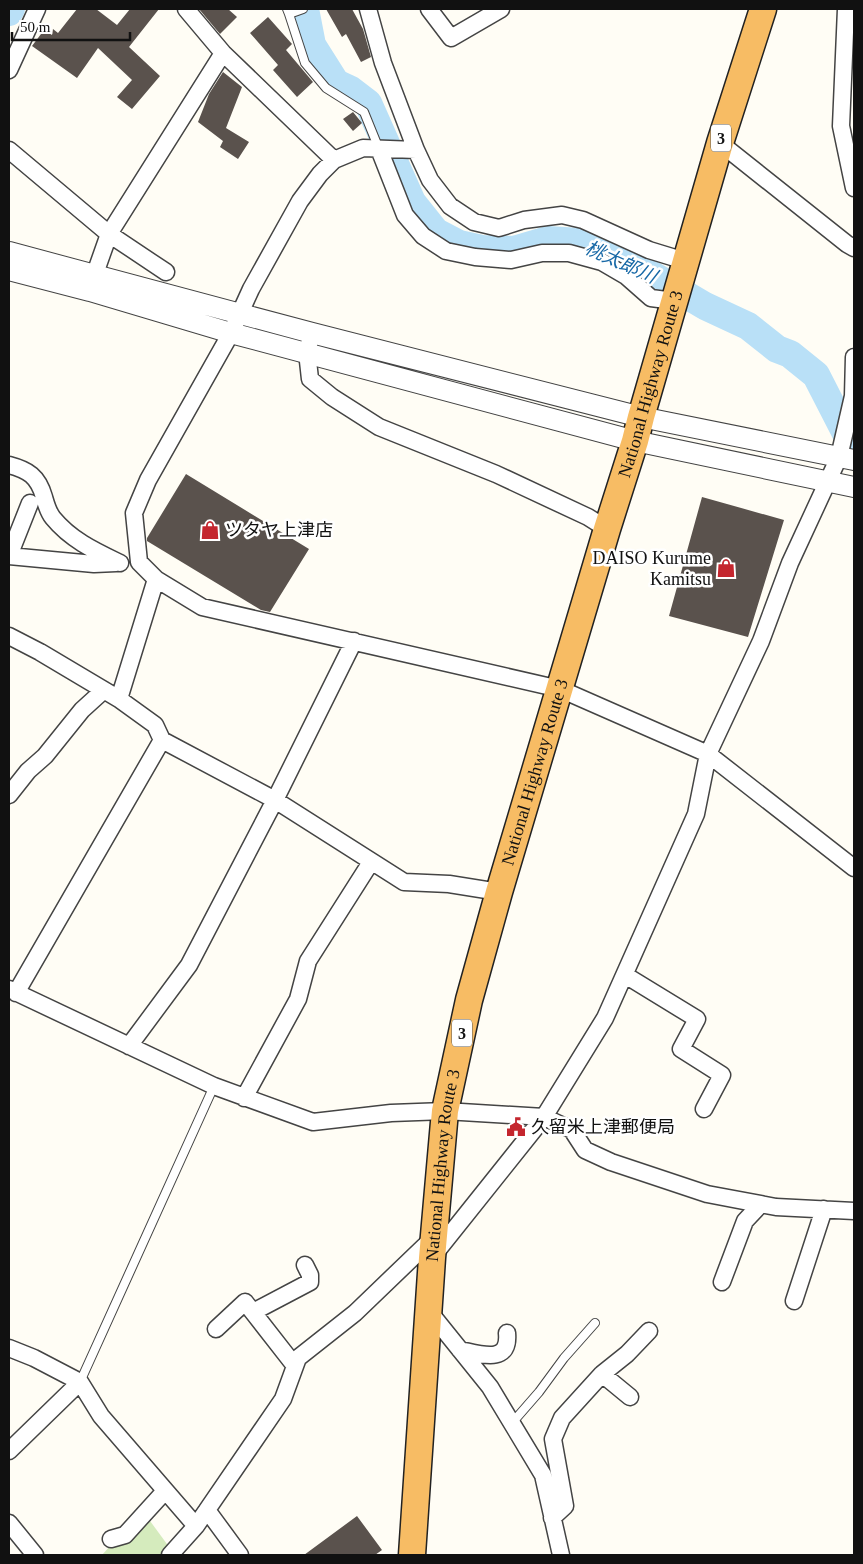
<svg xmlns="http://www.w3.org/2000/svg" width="863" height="1564" viewBox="0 0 863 1564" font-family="'Times New Roman','Noto Sans JP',serif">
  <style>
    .green { fill: #d5ebbd }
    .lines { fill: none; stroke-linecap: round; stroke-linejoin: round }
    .river { stroke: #b9e0f7; stroke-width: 28 }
    .building { fill: #5a524d }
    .service-casing { stroke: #444; stroke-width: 10 }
    .minor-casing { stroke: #444; stroke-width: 19 }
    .tertiary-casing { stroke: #444; stroke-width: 22 }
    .trunk-casing { stroke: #222; stroke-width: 29 }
    .service { stroke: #fff; stroke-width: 8 }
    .minor { stroke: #fff; stroke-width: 16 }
    .tertiary { stroke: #fff; stroke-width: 20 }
    .trunk { stroke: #f7bc64; stroke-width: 26 }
    .labels { text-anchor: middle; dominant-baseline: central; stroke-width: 5; stroke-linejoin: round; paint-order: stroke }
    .shield { fill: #fff; stroke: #585858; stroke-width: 1 }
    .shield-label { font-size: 16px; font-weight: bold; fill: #111 }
    .street-label { font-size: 18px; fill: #111; stroke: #fff }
    .poi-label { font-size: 18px; fill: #111; stroke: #fff; text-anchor: start }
    .water-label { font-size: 19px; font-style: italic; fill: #1768a6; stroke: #fff }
  </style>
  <rect width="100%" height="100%" fill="#fffdf5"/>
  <path class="green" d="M 142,1510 L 175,1555 L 102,1555 Z"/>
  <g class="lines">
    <path class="river" d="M 305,9 L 312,45 L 336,83 L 351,90 L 368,103 L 412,202 L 436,232 L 459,244 L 482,249 L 514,250 L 548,240 L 580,242 L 609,252 L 644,270 L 705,306 L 748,326 L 777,349 L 790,354 L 816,375 L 854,449
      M 9,12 L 11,9"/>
  </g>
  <path class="building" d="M 77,9 L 96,9 L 117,25 L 130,9 L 159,9 L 129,47 L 160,76 L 132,109 L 117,97 L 132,80 L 98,48 L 77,78 L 32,46 L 44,30 L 52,35 L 53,29 L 58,33 Z
    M 199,9 L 228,9 L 237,17 L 220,34 Z
    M 326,9 L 352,9 L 363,29 L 371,57 L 361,62 L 346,34 L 342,37 Z
    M 268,17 L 292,44 L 286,50 L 313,82 L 297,97 L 273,70 L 278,65 L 250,33 Z
    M 223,72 L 242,87 L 226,128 L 249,142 L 238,159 L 220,147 L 223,141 L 198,122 L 209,94 Z
    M 353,112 L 362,123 L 353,131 L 343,119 Z
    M 186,474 L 309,549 L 270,612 L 261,610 L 147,541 L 147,538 Z
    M 702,497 L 784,520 L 748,637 L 669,616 Z
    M 357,1516 L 382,1550 L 375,1555 L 304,1555 Z"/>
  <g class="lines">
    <g class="service-casing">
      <path id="service" d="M 287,9 L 289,14 L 303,9
        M 289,14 L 305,63 L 326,88 L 364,112 L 379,149
        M 80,1382 L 214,1086
        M 512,1423 L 539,1392 L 564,1358 L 595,1323"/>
    </g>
    <g class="minor-casing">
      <path id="minor" d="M 186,9 L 223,53 L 334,160
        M 368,9 L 383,63 L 416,150 L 363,148 L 334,160 L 320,174 L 300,201 L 251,289 L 231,333 L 148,480 L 134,513 L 139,562 L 156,579 L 202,607 L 560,689 L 708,754 L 854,868
        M 429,9 L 451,38 L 501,9
        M 846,9 L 841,126 L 854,188
        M 9,70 L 37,9
        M 720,143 L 847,244 L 854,248
        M 379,149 L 405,215 L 423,236 L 446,251 L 475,257 L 511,260 L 542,253 L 569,253 L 602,262 L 626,276 L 651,298 L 674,301
        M 9,150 L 109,234 L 166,272
        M 416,150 L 430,180 L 450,206 L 474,222 L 499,228 L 524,220 L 562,215 L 583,220 L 649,250 L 685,261
        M 91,285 L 109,234 L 223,53
        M 312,333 L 307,352 L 310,379 L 332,397 L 379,427 L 496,474 L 588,517 L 607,529
        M 9,465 C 28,470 38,476 44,497 C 46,504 48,512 53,518 C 71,540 95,551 120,563
        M 9,556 L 94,564 L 116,563
        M 9,556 L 30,503
        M 9,636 L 40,652 L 119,699 L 155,725 L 162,740 L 275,800 L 404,882 L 449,884 L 499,892
        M 119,699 L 156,579
        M 9,795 L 28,771 L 45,756 L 82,710 L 104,690
        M 625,975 L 697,1019 L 681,1049 L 722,1075 L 704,1109
        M 9,989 L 214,1086 L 313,1122 L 391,1113 L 445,1111 L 544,1117 L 572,1130 L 585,1150 L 611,1162 L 707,1194 L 776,1207 L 854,1211
        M 16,993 L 162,740
        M 129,1046 L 189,965 L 275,800 L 354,641
        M 244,1098 L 298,999 L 308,961 L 371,862
        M 433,1256 L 544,1117 L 605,1018 L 696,814 L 708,754 L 761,641 L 790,563 L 839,457 L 853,396 L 854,357
        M 722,1282 L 745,1221 L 761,1204
        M 794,1301 L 824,1209
        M 428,1310 L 490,1387 L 543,1475 L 561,1555
        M 253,1312 L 310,1282 L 310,1275 L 305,1265
        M 216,1329 L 245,1302 L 295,1366
        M 9,1348 L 34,1358 L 80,1382 L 101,1416 L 196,1526
        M 460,1350 C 480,1354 510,1365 507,1333
        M 602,1374 L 627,1354 L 649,1331
        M 9,1451 L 80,1382
        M 207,1510 L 240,1555
        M 552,1518 L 565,1506 L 553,1439 L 562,1418 L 602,1374 L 630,1397
        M 9,1523 L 35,1555
        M 111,1539 L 125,1535 L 165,1491
        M 170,1555 L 196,1526 L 283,1399 L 298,1358 L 355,1313 L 434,1237"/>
    </g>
    <g class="tertiary-casing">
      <path id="tertiary" d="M 9,252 L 312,333 L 641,417 L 854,460
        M 9,270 L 90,291 L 231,333 L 635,441 L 854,487"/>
    </g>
    <g class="trunk-casing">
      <g id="trunk">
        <path id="s1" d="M 412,1555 L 432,1258 L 445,1111 L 469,1000 L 499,892 L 607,529 L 635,441 L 641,417 L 720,143 L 763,9"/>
      </g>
    </g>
    <use href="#service" class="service"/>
    <use href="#minor" class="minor"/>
    <use href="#tertiary" class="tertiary"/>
    <use href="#trunk" class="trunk"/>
  </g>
  <defs>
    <g id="shop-bare" transform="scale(1.5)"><path d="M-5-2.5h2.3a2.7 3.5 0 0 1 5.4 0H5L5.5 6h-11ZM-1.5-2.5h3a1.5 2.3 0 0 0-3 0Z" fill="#c4262e" stroke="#fff" stroke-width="2.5" paint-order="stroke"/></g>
    <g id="civic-bare" transform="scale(1.5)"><path d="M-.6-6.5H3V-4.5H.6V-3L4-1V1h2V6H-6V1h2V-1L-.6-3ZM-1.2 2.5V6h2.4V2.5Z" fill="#c4262e" stroke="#fff" stroke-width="2.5" paint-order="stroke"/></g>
  </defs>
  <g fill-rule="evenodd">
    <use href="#shop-bare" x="210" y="530"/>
    <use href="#shop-bare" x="726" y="568"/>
    <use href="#civic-bare" x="516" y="1127"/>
  </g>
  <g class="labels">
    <g class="shield">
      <rect x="711" y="124.5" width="20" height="27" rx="4"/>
      <rect x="452" y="1019.5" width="20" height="27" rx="4"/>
    </g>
    <g class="shield-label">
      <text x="721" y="138">3</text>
      <text x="462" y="1033">3</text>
    </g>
    <g class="street-label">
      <text stroke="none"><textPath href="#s1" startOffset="1201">National Highway Route 3</textPath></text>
      <text stroke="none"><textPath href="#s1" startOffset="796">National Highway Route 3</textPath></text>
      <text stroke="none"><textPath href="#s1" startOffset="391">National Highway Route 3</textPath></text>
    </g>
    <g class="poi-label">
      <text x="225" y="530">ツタヤ上津店</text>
      <text x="711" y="558" text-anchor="end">DAISO Kurume<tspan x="711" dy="21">Kamitsu</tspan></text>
      <text x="531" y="1127">久留米上津郵便局</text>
    </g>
    <g class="water-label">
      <text transform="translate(621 262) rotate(24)">桃太郎川</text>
    </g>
  </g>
  <rect width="863" height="1564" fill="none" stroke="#111111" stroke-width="20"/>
  <path d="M12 32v8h118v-8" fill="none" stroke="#111111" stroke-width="2.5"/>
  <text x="20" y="32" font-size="15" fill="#111111" stroke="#ffffff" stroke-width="4" paint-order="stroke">50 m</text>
</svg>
